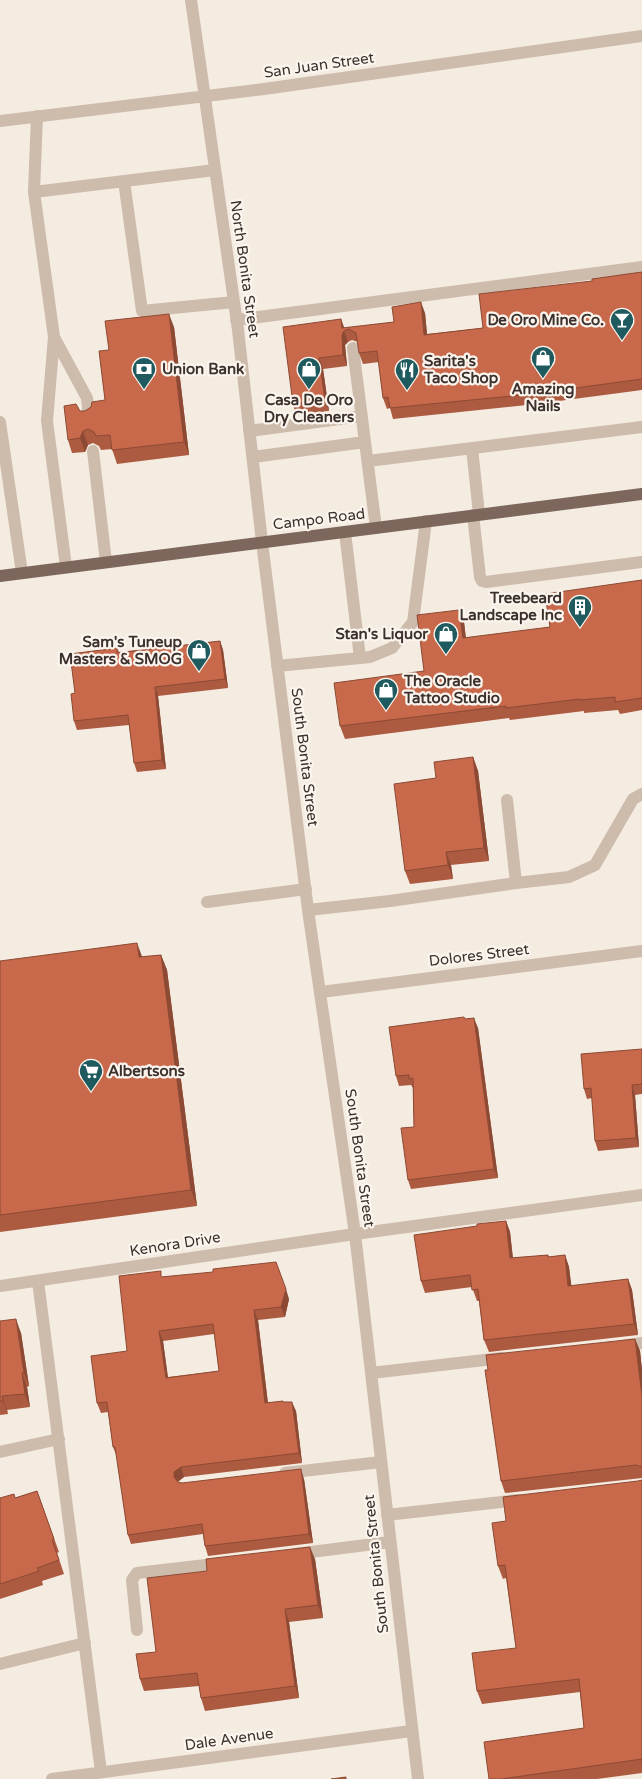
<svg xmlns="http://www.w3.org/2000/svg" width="642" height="1779" viewBox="0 0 642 1779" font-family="'Varela Round',sans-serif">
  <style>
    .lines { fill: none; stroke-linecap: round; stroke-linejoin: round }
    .minor { stroke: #cdbbac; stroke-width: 12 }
    .major { stroke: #7d675c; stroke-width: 12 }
    .wall { fill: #ac5a40; fill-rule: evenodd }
    .shaded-wall { fill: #8c4a34 }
    .building { fill: #c8694b; stroke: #8c4a34; fill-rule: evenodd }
    .labels { text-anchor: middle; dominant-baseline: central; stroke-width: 4.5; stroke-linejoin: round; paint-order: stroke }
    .street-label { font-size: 15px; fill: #3b302b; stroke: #fbf5ee }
    .poi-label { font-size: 15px; font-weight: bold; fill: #3b302b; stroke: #fbf5ee; text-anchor: end }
  </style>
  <rect width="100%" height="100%" fill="#f4ebe1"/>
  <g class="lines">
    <path class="minor" d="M 191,0 L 238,330 L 262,542 L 308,910 L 355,1234 L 418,1779
      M 0,121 L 264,89 L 642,36
      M 124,181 L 142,311 L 234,302
      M 34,192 L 37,116
      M 236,320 L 642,267
      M 54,337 L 87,398 L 89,417
      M 353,348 L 376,528
      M 0,422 L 22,573
      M 249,431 L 362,416
      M 472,448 L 479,514
      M 93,451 L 106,562
      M 253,457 L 365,442
      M 368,461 L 642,427
      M 473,515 L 480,577 L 482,581 L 486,582 L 642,562
      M 345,532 L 360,658
      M 66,567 L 47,421 L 54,337 L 34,192 L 215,170
      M 277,666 L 370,657 L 392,648 L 413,622 L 426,521
      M 516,883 L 569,877 L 595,865 L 633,799 L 642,794
      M 207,902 L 306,889
      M 308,910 L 390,901 L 516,883 L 507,800
      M 321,992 L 642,951
      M 38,1281 L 101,1772
      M 0,1286 L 355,1234 L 642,1195
      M 622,1346 L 642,1343
      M 371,1373 L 502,1358
      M 0,1452 L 59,1439
      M 285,1473 L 381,1462
      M 387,1515 L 518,1500
      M 295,1554 L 390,1542
      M 137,1630 L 132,1580 L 137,1573 L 223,1563
      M 0,1664 L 85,1643
      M 52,1779 L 411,1731"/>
    <path class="major" d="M 0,576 L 642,494"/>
  </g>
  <path class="wall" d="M 642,272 L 642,390 L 536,404 L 393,419 L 390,408 L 387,409 L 383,398 L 379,362 L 363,364 L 359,353 L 358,342 L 352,340 L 348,342 L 345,345 L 347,366 L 323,369 L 329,411 L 296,415 L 293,404 L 341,319 L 344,328 L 394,322 L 425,313 L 427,334 L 483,328 L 592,281 Z
    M 174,327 L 189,455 L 117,464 L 112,449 L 101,450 L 99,446 L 93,443 L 88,445 L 85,452 L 72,453 L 68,440 L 80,411 L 85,411 L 105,400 L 109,350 Z
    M 642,580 L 642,710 L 620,714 L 618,710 L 584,713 L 584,711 L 510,720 L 509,718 L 345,739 L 340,726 L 424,671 L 459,610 L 464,622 L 466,638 L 550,627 Z
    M 220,641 L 223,650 L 228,688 L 158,696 L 166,769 L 137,772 L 134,763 L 129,725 L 77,730 L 74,721 L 75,693 L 117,648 L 119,652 Z
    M 473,757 L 478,771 L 489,861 L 451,865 L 453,879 L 410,884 L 405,871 L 436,778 Z
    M 161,955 L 167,970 L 197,1206 L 0,1232 L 0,961 L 142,957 Z
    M 465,1019 L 478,1028 L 498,1178 L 411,1189 L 408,1180 L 414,1127 L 413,1088 L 411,1085 L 399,1086 L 396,1076 Z
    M 642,1049 L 642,1094 L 635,1095 L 639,1147 L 598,1151 L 595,1141 L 592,1098 L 587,1099 L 584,1089 Z
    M 506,1221 L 510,1232 L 513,1258 L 548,1255 L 549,1257 L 565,1255 L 569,1267 L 571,1286 L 628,1279 L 632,1290 L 638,1335 L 489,1352 L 484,1340 L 479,1301 L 477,1301 L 472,1287 L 425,1293 L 421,1281 L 477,1226 Z
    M 163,1277 L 289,1299 L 285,1317 L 258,1320 L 268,1403 L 284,1402 L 296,1411 L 302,1463 L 184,1477 L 178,1482 L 182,1483 L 304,1479 L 313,1543 L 208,1556 L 205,1546 L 203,1534 L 131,1544 L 128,1535 L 117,1457 L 113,1447 L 108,1412 L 101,1413 L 97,1403 L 127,1351 ZM 214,1334 L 219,1371 L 168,1377 L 163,1341 Z
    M 0,1321 L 21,1333 L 29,1386 L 27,1387 L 30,1407 L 7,1410 L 8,1414 L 0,1415 Z
    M 635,1339 L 640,1351 L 642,1370 L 642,1478 L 505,1493 L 501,1481 Z
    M 642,1480 L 642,1773 L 597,1779 L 489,1779 L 584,1728 L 580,1692 L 482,1704 L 477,1691 L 516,1648 L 506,1578 L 503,1579 L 498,1566 L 506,1521 Z
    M 37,1491 L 59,1552 L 57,1553 L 64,1574 L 42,1581 L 43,1585 L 0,1599 L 0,1498 L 15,1498 Z
    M 315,1559 L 323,1618 L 289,1622 L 299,1698 L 205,1711 L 201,1698 L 199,1686 L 144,1691 L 140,1679 L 156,1652 Z"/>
  <path class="shaded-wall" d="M 421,302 L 425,313 L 428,345 L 424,335 Z
    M 169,314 L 174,327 L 189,455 L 184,442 Z
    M 341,319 L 345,330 L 344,331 L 348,342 L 345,345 L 347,366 L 343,355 Z
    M 319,358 L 323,369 L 329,411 L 325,400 Z
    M 83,431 L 88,445 L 85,452 L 80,438 Z
    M 459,610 L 464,622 L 467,650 L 463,638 Z
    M 220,641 L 223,650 L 228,688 L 225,679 Z
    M 155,687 L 158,696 L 166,769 L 162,760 Z
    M 473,757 L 478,771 L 489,861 L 484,848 Z
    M 446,852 L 451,865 L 453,879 L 448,865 Z
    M 137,943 L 143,959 L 139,957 Z
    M 161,955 L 167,970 L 197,1206 L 191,1190 Z
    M 474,1018 L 478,1028 L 498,1178 L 494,1169 Z
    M 632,1085 L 635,1095 L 639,1147 L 636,1138 Z
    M 506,1221 L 510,1232 L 514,1270 L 510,1258 Z
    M 565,1255 L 569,1267 L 573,1298 L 568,1286 Z
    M 628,1279 L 632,1290 L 638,1335 L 634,1324 Z
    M 286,1289 L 289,1299 L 285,1317 L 281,1307 Z
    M 254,1310 L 258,1320 L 269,1413 L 265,1403 Z
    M 16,1319 L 21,1333 L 29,1386 L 24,1373 Z
    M 159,1331 L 163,1341 L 169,1387 L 166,1378 Z
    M 635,1339 L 640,1351 L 642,1370 L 642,1396 Z
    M 22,1373 L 27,1387 L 30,1407 L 25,1394 Z
    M 2,1396 L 7,1410 L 8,1414 L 3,1401 Z
    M 292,1402 L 296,1411 L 302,1463 L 299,1453 Z
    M 181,1467 L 184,1477 L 178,1481 L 177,1486 L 174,1477 L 174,1472 Z
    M 301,1469 L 304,1479 L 313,1543 L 309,1534 Z
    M 310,1547 L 315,1559 L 323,1618 L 318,1605 Z
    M 285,1609 L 289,1622 L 299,1698 L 295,1686 Z"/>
  <path class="building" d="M 642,272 L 642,379 L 532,394 L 390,408 L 388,397 L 383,398 L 377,351 L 359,353 L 356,333 L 349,329 L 344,331 L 342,335 L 343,355 L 319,358 L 325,400 L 293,404 L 283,327 L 341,319 L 342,328 L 394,322 L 392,307 L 421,302 L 424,335 L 483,328 L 479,294 L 592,281 L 592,279 Z
    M 169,314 L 184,442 L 112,450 L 110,435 L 96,436 L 94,432 L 88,429 L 83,431 L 80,438 L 68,440 L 64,406 L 76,404 L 80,411 L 85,411 L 91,407 L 92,402 L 105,400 L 99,351 L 109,350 L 105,321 Z
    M 642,580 L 642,698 L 615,702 L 615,697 L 580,700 L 580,699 L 506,708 L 506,706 L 340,726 L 334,683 L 424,671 L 417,615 L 459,610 L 463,638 L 550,627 L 545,594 Z
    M 220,641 L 225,679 L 155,687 L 162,760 L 134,763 L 128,715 L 74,721 L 71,694 L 75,693 L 70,654 L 117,648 L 117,653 Z
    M 473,757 L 484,848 L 446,852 L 448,865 L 405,871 L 394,784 L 436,778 L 434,762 Z
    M 137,943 L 139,957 L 161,955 L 191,1190 L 0,1215 L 0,961 Z
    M 464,1017 L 465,1019 L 474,1018 L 494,1169 L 408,1180 L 401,1128 L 414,1127 L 413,1078 L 409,1079 L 409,1075 L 396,1076 L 389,1027 Z
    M 642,1049 L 642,1084 L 632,1085 L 636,1138 L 595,1141 L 591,1088 L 584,1089 L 581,1054 Z
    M 506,1221 L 510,1258 L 548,1255 L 548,1257 L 565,1255 L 568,1286 L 628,1279 L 634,1324 L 484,1340 L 478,1289 L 472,1290 L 470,1275 L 421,1281 L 414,1235 L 477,1226 L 477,1224 Z
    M 276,1262 L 286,1289 L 281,1307 L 254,1310 L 265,1403 L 283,1401 L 283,1402 L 292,1402 L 299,1453 L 181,1467 L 174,1472 L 174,1477 L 178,1482 L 182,1483 L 301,1469 L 309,1534 L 205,1546 L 202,1524 L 128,1535 L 115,1447 L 113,1447 L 107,1402 L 97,1403 L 91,1356 L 127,1351 L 119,1276 L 161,1271 L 161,1277 L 213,1272 L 213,1269 ZM 213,1324 L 219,1371 L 166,1378 L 159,1331 Z
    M 16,1319 L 24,1373 L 22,1373 L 25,1394 L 2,1396 L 3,1401 L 0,1401 L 0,1321 Z
    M 635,1339 L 642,1396 L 642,1467 L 636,1465 L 501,1481 L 485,1370 L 488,1370 L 486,1355 Z
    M 642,1480 L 642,1763 L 642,1759 L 501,1779 L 489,1779 L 484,1742 L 584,1728 L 579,1679 L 477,1691 L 472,1653 L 516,1648 L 505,1565 L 498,1566 L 492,1523 L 506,1521 L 503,1497 L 638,1481 Z
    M 37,1491 L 54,1539 L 52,1540 L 59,1560 L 37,1568 L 39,1571 L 0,1584 L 0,1498 L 14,1494 L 15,1498 Z
    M 310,1547 L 318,1605 L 285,1609 L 295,1686 L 201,1698 L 197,1673 L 140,1679 L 136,1654 L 156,1652 L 147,1578 L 207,1571 L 206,1559 Z
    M 346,1777 L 346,1779 L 331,1779 Z"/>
  <defs>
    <g id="bar-pin" transform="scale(1.25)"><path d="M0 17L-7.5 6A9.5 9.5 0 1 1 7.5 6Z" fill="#1f5a5e" stroke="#fbf5ee"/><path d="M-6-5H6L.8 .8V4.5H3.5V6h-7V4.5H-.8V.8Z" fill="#fff"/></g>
    <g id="shop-pin" transform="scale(1.25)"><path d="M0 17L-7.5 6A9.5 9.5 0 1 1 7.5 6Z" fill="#1f5a5e" stroke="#fbf5ee"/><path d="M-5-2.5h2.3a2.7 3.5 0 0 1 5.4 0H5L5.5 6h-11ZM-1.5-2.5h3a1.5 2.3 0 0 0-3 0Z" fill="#fff"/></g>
    <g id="bank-pin" transform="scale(1.25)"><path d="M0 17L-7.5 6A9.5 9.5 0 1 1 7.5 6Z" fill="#1f5a5e" stroke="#fbf5ee"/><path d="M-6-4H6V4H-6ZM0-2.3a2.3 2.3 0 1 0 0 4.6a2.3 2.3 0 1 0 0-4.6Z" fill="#fff"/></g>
    <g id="restaurant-pin" transform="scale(1.25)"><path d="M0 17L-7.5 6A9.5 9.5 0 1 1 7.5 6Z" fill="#1f5a5e" stroke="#fbf5ee"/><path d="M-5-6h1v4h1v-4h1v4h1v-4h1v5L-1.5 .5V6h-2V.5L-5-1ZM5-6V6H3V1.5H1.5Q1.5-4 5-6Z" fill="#fff"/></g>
    <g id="building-pin" transform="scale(1.25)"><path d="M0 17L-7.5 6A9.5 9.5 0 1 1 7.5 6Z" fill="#1f5a5e" stroke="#fbf5ee"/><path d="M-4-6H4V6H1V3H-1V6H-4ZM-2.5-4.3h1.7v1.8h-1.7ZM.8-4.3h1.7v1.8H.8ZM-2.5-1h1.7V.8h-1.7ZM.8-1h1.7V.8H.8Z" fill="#fff"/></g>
    <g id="supermarket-pin" transform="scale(1.25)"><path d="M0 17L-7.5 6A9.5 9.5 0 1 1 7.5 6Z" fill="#1f5a5e" stroke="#fbf5ee"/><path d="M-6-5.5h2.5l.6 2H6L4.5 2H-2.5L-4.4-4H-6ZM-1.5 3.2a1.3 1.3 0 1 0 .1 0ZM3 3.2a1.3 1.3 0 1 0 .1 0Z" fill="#fff"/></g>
  </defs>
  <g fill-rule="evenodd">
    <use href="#bar-pin" x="622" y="320"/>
    <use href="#shop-pin" x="543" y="358"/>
    <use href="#bank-pin" x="144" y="369"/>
    <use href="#shop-pin" x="309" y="369"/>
    <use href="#restaurant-pin" x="407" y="370"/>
    <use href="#building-pin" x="580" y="607"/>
    <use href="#shop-pin" x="446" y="634"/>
    <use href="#shop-pin" x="199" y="651"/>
    <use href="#shop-pin" x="386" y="690"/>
    <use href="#supermarket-pin" x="91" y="1071"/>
  </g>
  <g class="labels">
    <g class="street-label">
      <text transform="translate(319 65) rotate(-8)">San Juan Street</text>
      <text transform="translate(245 269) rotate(82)">North Bonita Street</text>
      <text transform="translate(319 519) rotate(-7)">Campo Road</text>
      <text transform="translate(305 757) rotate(83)">South Bonita Street</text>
      <text transform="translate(479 955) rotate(-7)">Dolores Street</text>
      <text transform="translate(360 1158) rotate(82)">South Bonita Street</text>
      <text transform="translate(175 1244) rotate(-9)">Kenora Drive</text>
      <text transform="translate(376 1564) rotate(-96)">South Bonita Street</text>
      <text transform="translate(229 1739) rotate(-8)">Dale Avenue</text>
    </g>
    <g class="poi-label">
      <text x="604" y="320">De Oro Mine Co.</text>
      <text x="424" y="361" text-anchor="start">Sarita's<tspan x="424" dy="17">Taco Shop</tspan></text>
      <text x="162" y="369" text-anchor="start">Union Bank</text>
      <text x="543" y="389" text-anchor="middle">Amazing<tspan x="543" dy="17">Nails</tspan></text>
      <text x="309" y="400" text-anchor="middle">Casa De Oro<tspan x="309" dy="17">Dry Cleaners</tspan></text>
      <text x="562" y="598">Treebeard<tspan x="562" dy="17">Landscape Inc</tspan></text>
      <text x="428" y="634">Stan's Liquor</text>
      <text x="182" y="642">Sam's Tuneup<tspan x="182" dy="17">Masters &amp; SMOG</tspan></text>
      <text x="404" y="681" text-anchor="start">The Oracle<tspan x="404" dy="17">Tattoo Studio</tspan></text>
      <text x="108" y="1071" text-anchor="start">Albertsons</text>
    </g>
  </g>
</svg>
